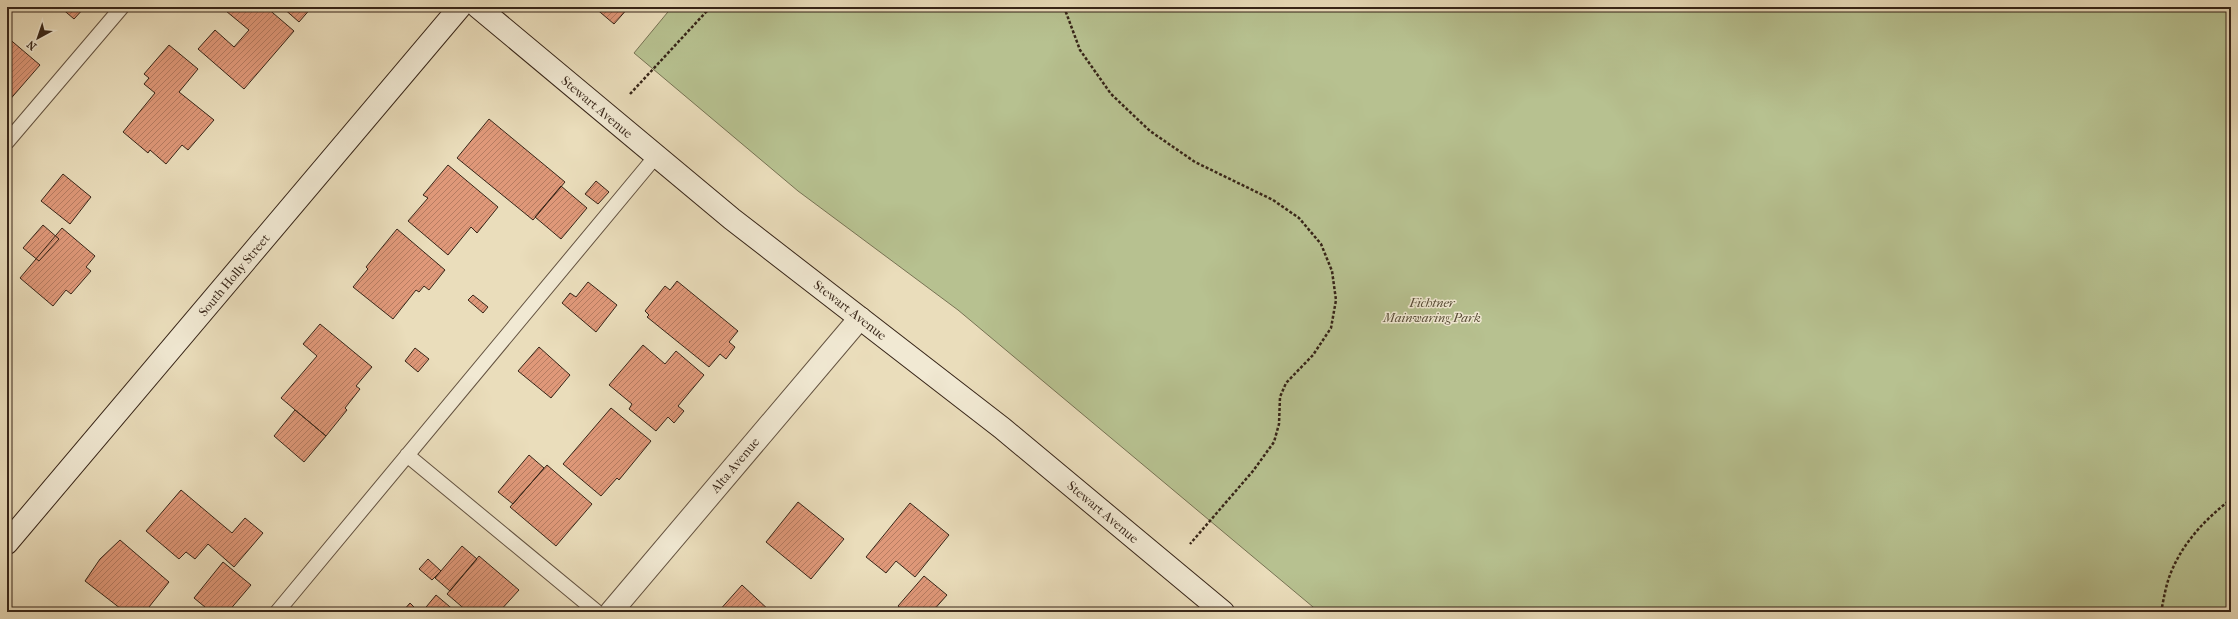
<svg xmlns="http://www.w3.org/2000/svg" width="2238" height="619" viewBox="0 0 2238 619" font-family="'IM FELL French Canon',serif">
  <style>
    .park { fill: #b7c190; stroke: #777354 }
    .building { fill: url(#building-hatch); stroke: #372518 }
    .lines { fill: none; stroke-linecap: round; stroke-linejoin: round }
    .lane-casing { stroke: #645341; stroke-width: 16 }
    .street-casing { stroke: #645341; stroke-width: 24 }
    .secondary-casing { stroke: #372518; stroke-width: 24 }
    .path { stroke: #372518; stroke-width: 2.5; stroke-dasharray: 3 2; stroke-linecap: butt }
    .lane { stroke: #f1e9d3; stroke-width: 14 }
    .street { stroke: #f1e9d3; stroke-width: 22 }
    .secondary { stroke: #f1e9d3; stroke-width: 22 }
    .labels { text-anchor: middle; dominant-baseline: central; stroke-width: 3; stroke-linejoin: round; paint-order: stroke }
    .street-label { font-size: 13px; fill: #372518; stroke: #f1e9d3 }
    .park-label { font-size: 13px; font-style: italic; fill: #574c36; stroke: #f1e9d3 }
  </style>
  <defs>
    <pattern id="building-hatch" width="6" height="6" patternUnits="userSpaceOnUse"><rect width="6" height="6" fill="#df9879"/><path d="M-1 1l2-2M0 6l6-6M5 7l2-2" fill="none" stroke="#b67c62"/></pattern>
  </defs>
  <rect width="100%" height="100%" fill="#eaddbb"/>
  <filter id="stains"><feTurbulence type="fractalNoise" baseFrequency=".005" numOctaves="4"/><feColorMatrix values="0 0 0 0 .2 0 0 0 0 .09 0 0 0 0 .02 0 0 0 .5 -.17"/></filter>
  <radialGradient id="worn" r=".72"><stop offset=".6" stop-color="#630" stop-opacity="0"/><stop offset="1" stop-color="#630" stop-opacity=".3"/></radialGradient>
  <path class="park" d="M 672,7 L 2231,7 L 2231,612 L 1319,612 L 958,310 L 798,191 L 634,53 Z"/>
  <path class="building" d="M 60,7 L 85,7 L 74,19 Z
    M 230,7 L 266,7 L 294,31 L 244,89 L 198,49 L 215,30 L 234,47 L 249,30 L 226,11 Z
    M 282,7 L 312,7 L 299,22 Z
    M 594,7 L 629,7 L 614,24 Z
    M 7,37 L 40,65 L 7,103 Z
    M 169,45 L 198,69 L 179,92 L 214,120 L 188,150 L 182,145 L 166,164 L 150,150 L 148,153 L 123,132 L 155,93 L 144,84 L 149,78 L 144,74 Z
    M 489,119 L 565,182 L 533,220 L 457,158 Z
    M 448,165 L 498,207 L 477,233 L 471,227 L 448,255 L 408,221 L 428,198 L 423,195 Z
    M 63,174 L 91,197 L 70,224 L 41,201 Z
    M 596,181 L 609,192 L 598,204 L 585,194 Z
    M 561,186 L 587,208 L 561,239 L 535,217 Z
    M 43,225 L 59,239 L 39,261 L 23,248 Z
    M 62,228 L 95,256 L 86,267 L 91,271 L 71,294 L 66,290 L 53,306 L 20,278 Z
    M 397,229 L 445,270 L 429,290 L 424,286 L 419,292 L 416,290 L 393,319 L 353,287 L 368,269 L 366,267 Z
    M 677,281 L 738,331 L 729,342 L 735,347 L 726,359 L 720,354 L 709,367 L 647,317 L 649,315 L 645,311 L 665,286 L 670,290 Z
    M 588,282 L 617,305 L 596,332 L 562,303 L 570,293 L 576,297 Z
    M 473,295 L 488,307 L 483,313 L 468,300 Z
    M 320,324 L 372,367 L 356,386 L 360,389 L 345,408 L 347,410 L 326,436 L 281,398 L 317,356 L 303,344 Z
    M 643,345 L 665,364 L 676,351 L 704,375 L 678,406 L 684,411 L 674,423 L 668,417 L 656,431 L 629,409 L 632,404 L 609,385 Z
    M 539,347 L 570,375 L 551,398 L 518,371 Z
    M 415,348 L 429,359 L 418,372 L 405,361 Z
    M 611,408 L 651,441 L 619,480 L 617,478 L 601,496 L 563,464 Z
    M 295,410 L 326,436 L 304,462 L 274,436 Z
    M 529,455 L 544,468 L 513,504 L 498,492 Z
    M 547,465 L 592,504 L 556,546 L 510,507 Z
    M 181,490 L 232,533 L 245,518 L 263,533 L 234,567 L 208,544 L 195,559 L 186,552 L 179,559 L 146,531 Z
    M 798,502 L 844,539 L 811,579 L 766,542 Z
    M 910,503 L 949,535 L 915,577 L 896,561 L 886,573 L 866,557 Z
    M 120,540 L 169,582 L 145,612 L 125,612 L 85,581 L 100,559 Z
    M 462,546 L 477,559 L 450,591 L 435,578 Z
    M 479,556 L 519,590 L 499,612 L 468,612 L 447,594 Z
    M 428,559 L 441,571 L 432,580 L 419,569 Z
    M 223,562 L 251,585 L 228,612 L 211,612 L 194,598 Z
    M 924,576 L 947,595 L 932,612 L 905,612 L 898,606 Z
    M 742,585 L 771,612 L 718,612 Z
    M 436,595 L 456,612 L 422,612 Z
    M 410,603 L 419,612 L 402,612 Z"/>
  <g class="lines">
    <g class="lane-casing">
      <path id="lane" d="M 7,142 L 122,7
        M 407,455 L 597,612
        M 277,612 L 656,156"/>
    </g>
    <g class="street-casing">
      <path id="street" d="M 611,612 L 860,318"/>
    </g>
    <g class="secondary-casing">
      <path id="secondary" d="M 478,7 L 732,219 L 1002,428 L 1223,612
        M 7,543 L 460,7"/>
    </g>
    <path class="path" d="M 1064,7 L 1080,50 L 1111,94 L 1150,131 L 1195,162 L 1273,200 L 1299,218 L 1321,244 L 1332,271 L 1336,300 L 1331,328 L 1313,355 L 1286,383 L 1280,397 L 1279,424 L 1274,442 L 1253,471 L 1190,544
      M 630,94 L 706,12 L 714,7
      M 2161,612 C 2164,598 2166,583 2172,570 C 2185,540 2206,519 2231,499"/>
    <use href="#lane" class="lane"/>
    <use href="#street" class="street"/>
    <use href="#secondary" class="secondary"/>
  </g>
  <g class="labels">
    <g class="street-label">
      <text transform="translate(597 107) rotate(40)">Stewart Avenue</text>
      <text transform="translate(234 275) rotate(-50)">South Holly Street</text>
      <text transform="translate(850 310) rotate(38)">Stewart Avenue</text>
      <text transform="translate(735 465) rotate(-50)">Alta Avenue</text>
      <text transform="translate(1103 512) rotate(40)">Stewart Avenue</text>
    </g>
    <g class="park-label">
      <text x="1432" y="302">Fichtner<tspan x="1432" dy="15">Mainwaring Park</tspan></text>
    </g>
  </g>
  <rect width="2238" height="619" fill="none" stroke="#eaddbb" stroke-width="24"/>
  <rect x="8" y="8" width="2222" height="603" fill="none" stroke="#372518" stroke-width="2"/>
  <rect x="12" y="12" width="2214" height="595" fill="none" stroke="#372518"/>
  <g transform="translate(38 38) rotate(220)" stroke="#f1e9d3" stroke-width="3" paint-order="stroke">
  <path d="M0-3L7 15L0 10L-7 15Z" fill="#372518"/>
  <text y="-6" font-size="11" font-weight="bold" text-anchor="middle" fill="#372518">N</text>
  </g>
  <rect width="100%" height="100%" filter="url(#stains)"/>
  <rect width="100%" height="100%" fill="url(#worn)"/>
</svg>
